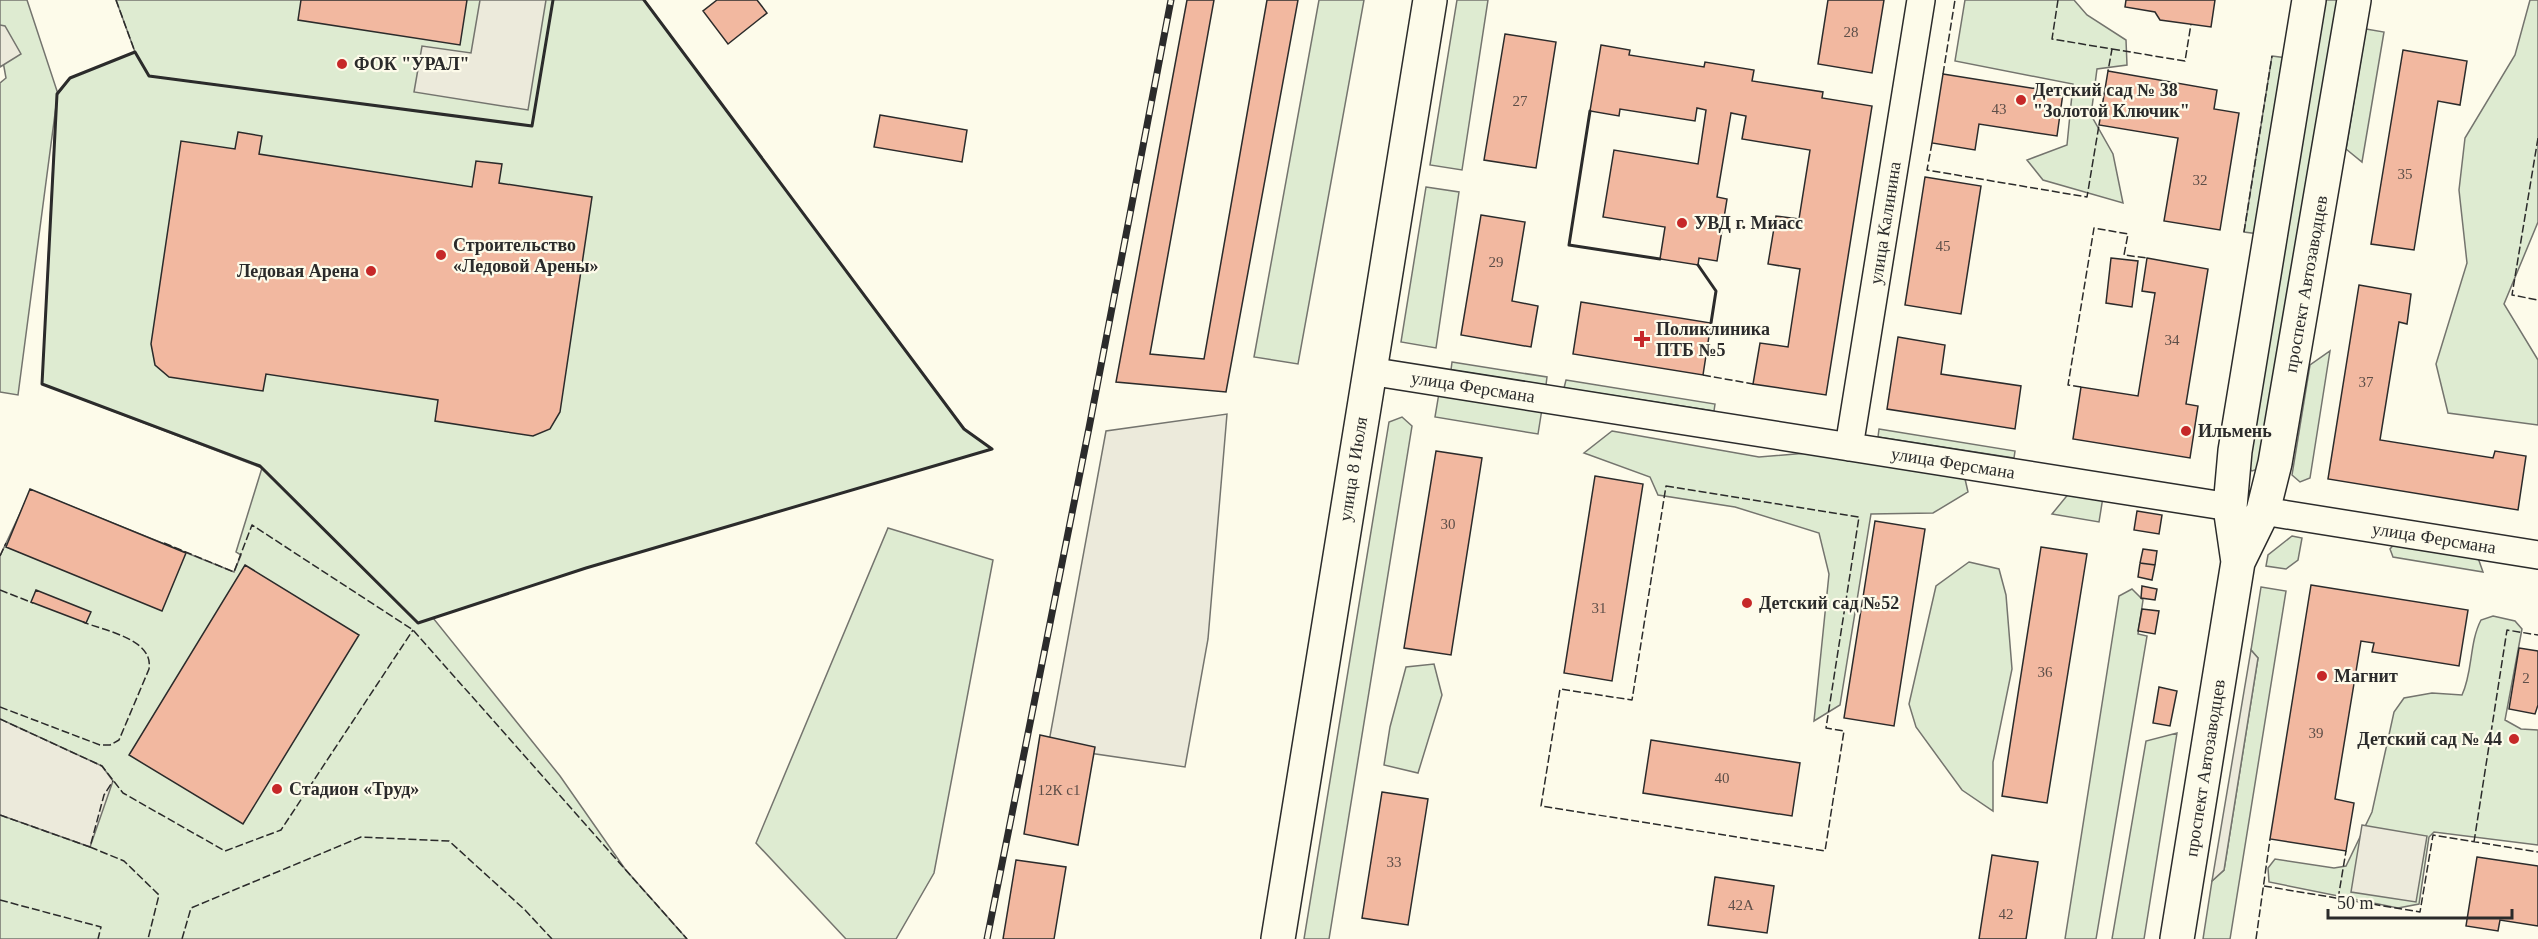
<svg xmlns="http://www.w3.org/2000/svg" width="2538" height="939" viewBox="0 0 2538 939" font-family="'Times New Roman',serif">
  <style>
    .green { fill: #deebd1; stroke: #74746e; stroke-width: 1.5 }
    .parking { fill: #eceadb; stroke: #74746e; stroke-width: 1.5 }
    .building { fill: #f2b8a0; stroke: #2b2b2b; stroke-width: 1.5 }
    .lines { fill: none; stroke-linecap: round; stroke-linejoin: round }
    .minor-casing { stroke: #2b2b2b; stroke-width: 30 }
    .major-casing { stroke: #2b2b2b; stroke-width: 36 }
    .minor { stroke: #fdfbea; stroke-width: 27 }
    .major { stroke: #fdfbea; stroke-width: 33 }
    .rail-casing { stroke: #2b2b2b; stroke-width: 7 }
    .rail { stroke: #fdfbea; stroke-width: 4.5; stroke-dasharray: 14; stroke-linecap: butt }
    .fence { stroke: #2b2b2b; stroke-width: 1.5; stroke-dasharray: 8 3; stroke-linecap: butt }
    .wall { stroke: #2b2b2b; stroke-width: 3 }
    .poi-dot { fill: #c62828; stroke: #fdfbea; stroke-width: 2 }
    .labels { text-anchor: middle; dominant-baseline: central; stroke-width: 4.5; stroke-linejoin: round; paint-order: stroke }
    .number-label { font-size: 15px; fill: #5d4e48 }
    .poi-label { font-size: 18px; font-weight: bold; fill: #2b2b2b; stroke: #fdfbea; text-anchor: start }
    .street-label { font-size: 18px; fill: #2b2b2b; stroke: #fdfbea }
  </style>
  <rect width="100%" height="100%" fill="#fdfbea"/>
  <path class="green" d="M 0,0 L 27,0 L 58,94 L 70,78 L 135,52 L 116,0 L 644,0 L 964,429 L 992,449 L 586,568 L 433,618 L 560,776 L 625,869 L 687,939 L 0,939 L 0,556 L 31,490 L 234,572 L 241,555 L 236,552 L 262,468 L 42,384 L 56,106 L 18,395 L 0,392 L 0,83 L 6,78 L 0,45 Z
    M 1319,0 L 1364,0 L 1298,364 L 1254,357 Z
    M 1457,0 L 1488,0 L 1462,170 L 1430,165 Z
    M 1965,0 L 2074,0 L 2087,15 L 2126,40 L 2127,65 L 2097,69 L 2091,115 L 2113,154 L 2123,203 L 2043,180 L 2027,160 L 2067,145 L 2073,84 L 1955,61 Z
    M 2323,0 L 2338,0 L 2261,468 L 2252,471 L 2245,465 Z
    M 2530,0 L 2538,0 L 2538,222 L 2504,304 L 2538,360 L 2538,425 L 2448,413 L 2436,364 L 2467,263 L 2459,190 L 2465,138 L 2515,55 Z
    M 2366,29 L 2384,32 L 2362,162 L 2346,149 Z
    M 2272,56 L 2287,58 L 2259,234 L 2244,232 Z
    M 1426,187 L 1459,192 L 1436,348 L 1401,342 Z
    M 2330,351 L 2310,478 L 2300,482 L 2292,475 L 2310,365 Z
    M 1452,362 L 1547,377 L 1546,385 L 1451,370 Z
    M 1566,380 L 1715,404 L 1714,411 L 1564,388 Z
    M 1439,393 L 1542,409 L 1538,434 L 1435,417 Z
    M 1402,417 L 1412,426 L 1329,939 L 1304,939 L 1389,422 Z
    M 1879,429 L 2015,451 L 2014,458 L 1878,437 Z
    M 1612,431 L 1759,457 L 1831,451 L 1960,457 L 1968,492 L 1933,513 L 1871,514 L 1840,705 L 1814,721 L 1829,574 L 1819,533 L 1735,507 L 1658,495 L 1650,477 L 1584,453 Z
    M 2070,492 L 2103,497 L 2099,522 L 2052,514 Z
    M 888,528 L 993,560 L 934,873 L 896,939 L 846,939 L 756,843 Z
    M 2292,536 L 2302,538 L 2298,560 L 2286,569 L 2266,566 L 2268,555 Z
    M 2395,543 L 2477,555 L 2483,572 L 2393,557 L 2390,549 Z
    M 1969,562 L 1999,569 L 2006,595 L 2012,669 L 1993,762 L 1993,811 L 1962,790 L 1916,727 L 1909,704 L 1936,586 Z
    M 2261,587 L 2286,591 L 2230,939 L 2203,939 L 2212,881 L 2224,870 L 2258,658 L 2251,650 Z
    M 2132,589 L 2143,600 L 2138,634 L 2147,636 L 2096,939 L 2065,939 L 2119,596 Z
    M 2493,616 L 2515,621 L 2522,629 L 2505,720 L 2521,729 L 2538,730 L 2538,845 L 2434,832 L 2429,837 L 2419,904 L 2398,908 L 2269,882 L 2268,868 L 2275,859 L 2334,868 L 2346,866 L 2372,812 L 2394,712 L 2404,698 L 2432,693 L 2462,695 C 2473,672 2469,643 2481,620 Z
    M 1434,664 L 1442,695 L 1418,773 L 1384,765 L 1390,727 L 1406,667 Z
    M 2177,733 L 2144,939 L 2112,939 L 2146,741 Z"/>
  <path class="parking" d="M 480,0 L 546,0 L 528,110 L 414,92 L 422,46 L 471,53 Z
    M 0,25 L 5,26 L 21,54 L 0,67 Z
    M 1227,414 L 1208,639 L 1185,767 L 1048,747 L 1106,431 Z
    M 2251,650 L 2258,658 L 2224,870 L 2212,881 Z
    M 0,719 L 102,766 L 113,781 L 90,847 L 0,815 Z
    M 2362,825 L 2427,836 L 2416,902 L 2351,892 Z"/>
  <path class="building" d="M 301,0 L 467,0 L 460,45 L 298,20 Z
    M 717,0 L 757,0 L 767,13 L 728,44 L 703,11 Z
    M 1187,0 L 1214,0 L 1150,354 L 1204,359 L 1267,0 L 1298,0 L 1226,392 L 1116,382 Z
    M 1828,0 L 1884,0 L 1872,73 L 1818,64 Z
    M 2126,0 L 2215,0 L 2211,27 L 2160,20 L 2155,12 L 2125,7 Z
    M 1505,34 L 1556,42 L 1536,168 L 1484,160 Z
    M 1601,45 L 1630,50 L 1629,55 L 1704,67 L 1705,62 L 1754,70 L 1752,81 L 1823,92 L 1822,98 L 1872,106 L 1826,395 L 1753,384 L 1760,343 L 1788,347 L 1800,269 L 1768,264 L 1776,216 L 1799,219 L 1810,150 L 1742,139 L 1746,116 L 1731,113 L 1717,197 L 1727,199 L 1717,261 L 1699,258 L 1698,265 L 1660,259 L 1665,227 L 1603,217 L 1614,150 L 1698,164 L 1706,110 L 1697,108 L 1695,121 L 1620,109 L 1619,116 L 1590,111 Z
    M 2403,50 L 2467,61 L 2460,105 L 2438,101 L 2414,250 L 2371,244 Z
    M 2108,71 L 2217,90 L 2214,109 L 2239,113 L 2220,230 L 2164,221 L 2178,138 L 2099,125 Z
    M 1943,74 L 2063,93 L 2057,136 L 1979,124 L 1975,150 L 1932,143 Z
    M 880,115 L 967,130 L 962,162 L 874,147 Z
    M 238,132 L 262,136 L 259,154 L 472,187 L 476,161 L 502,164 L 499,183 L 592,197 L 560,412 L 550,429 L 533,436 L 435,421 L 438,400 L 266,374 L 263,391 L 169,377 L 155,365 L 151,344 L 181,141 L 235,149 Z
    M 1925,177 L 1981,186 L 1961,314 L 1905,305 Z
    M 1481,215 L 1525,222 L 1512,301 L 1538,306 L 1531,347 L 1461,335 Z
    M 2111,258 L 2138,261 L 2132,307 L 2106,303 Z
    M 2147,258 L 2208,269 L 2186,404 L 2198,406 L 2190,458 L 2073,439 L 2081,387 L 2138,396 L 2155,293 L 2142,291 Z
    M 2359,285 L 2411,294 L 2407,324 L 2399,322 L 2380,440 L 2493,458 L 2495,451 L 2526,456 L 2518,510 L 2328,479 Z
    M 1581,302 L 1711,323 L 1703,375 L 1573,354 Z
    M 1898,337 L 1945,345 L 1941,374 L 2021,386 L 2015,429 L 1887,409 Z
    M 1436,451 L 1482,458 L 1451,655 L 1404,648 Z
    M 1595,476 L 1643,484 L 1612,681 L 1564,673 Z
    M 30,489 L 186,553 L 162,611 L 6,547 Z
    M 2137,511 L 2162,515 L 2159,534 L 2134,530 Z
    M 1875,521 L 1925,529 L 1894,726 L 1844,718 Z
    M 2041,547 L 2087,554 L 2047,803 L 2002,796 Z
    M 2143,549 L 2157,551 L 2155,565 L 2140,563 Z
    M 2140,563 L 2155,565 L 2152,580 L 2138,577 Z
    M 245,565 L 359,635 L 243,824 L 129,755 Z
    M 2311,585 L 2468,610 L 2459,666 L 2372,652 L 2374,643 L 2361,641 L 2335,799 L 2354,803 L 2346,851 L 2270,839 Z
    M 2142,586 L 2157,589 L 2155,600 L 2141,598 Z
    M 36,590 L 91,612 L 86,623 L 31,602 Z
    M 2142,609 L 2159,611 L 2155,634 L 2138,631 Z
    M 2519,648 L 2538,651 L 2538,705 L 2535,714 L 2509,709 Z
    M 2159,687 L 2177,691 L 2170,726 L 2153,723 Z
    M 1040,735 L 1095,747 L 1078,845 L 1024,834 Z
    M 1651,740 L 1800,763 L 1792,816 L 1643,793 Z
    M 1382,792 L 1428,799 L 1408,925 L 1362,918 Z
    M 1992,855 L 2038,862 L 2026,939 L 1979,939 Z
    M 2477,857 L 2538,866 L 2538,926 L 2500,920 L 2498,931 L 2466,926 Z
    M 1016,860 L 1066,867 L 1054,939 L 1003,939 Z
    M 1715,877 L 1774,886 L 1767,933 L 1708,925 Z"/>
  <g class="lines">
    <g class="minor-casing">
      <path id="minor" d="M 1369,371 L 2230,507
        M 1849,447 L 1921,0
        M 2263,511 L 2538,555"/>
    </g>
    <g class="major-casing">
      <path id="major" d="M 2238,562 L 2230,507 L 2235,451 L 2309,0
        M 1278,939 L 1430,0
        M 2177,939 L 2238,562 L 2263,511 L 2275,463 L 2354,0"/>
    </g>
    <use href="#minor" class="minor"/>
    <use href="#major" class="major"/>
    <g class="rail-casing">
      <path id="rail" d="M 987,939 L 1089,428 L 1171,0"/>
    </g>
    <use href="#rail" class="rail"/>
    <path class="fence" d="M 116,0 L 135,52 L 149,76 L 532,126 L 553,0
      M 2058,0 L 2052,39 L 2112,49 L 2108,71
      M 2112,49 L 2185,61 L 2191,24
      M 1943,74 L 1955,0
      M 2538,138 L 2512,295 L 2538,300
      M 1932,143 L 1927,170 L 2087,197 L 2099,125
      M 2244,232 L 2272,56
      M 1703,375 L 1753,384
      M 2081,387 L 2068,385 L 2094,228 L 2128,234 L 2124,255 L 2147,258
      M 1666,486 L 1859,517 L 1826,728 L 1844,731 L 1825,851 L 1541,806 L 1560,689 L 1632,700 Z
      M 164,543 L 234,572 L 252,525 L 413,630 L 687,939
      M 0,556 L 6,543
      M 0,590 L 33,603
      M 0,707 L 100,745 L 110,745 L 119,740 L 149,669 C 154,639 105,631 83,622
      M 0,719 L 102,766 L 123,793 L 225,851 L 281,830 L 413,630
      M 0,815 L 90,847 L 104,795 L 113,781
      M 2474,842 L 2507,630 L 2538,635
      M 90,847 L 124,861 L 159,895 L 148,939
      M 2264,886 L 2420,912 L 2433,835 L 2538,852
      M 2338,899 L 2346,851
      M 0,900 L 101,927 L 98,939
      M 182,939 L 191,908 L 361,837 L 449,841 L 525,910 L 552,939
      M 2256,939 L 2270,839"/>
    <path class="wall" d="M 553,0 L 532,126 L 149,76 L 135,52 L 70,78 L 57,94 L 42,384 L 260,466 L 418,623 L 586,568 L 992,449 L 964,429 L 644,0
      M 1590,111 L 1569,245 L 1660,259
      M 1698,265 L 1716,291 L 1711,323"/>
  </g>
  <g class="poi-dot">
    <circle cx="342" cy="64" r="6"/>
    <circle cx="2021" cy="100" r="6"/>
    <circle cx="1682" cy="223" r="6"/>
    <circle cx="441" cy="255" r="6"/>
    <circle cx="371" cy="271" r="6"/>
    <path d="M1639 330h6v6h6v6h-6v6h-6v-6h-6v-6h6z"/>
    <circle cx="2186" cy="431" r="6"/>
    <circle cx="1747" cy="603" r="6"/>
    <circle cx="2322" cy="676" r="6"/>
    <circle cx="2514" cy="739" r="6"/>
    <circle cx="277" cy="789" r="6"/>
  </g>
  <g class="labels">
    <g class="number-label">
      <text x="1851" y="32">28</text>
      <text x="1520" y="101">27</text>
      <text x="1999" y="109">43</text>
      <text x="2405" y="174">35</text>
      <text x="2200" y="180">32</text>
      <text x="1943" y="246">45</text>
      <text x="1496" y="262">29</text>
      <text x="2172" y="340">34</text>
      <text x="2366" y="382">37</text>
      <text x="1448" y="524">30</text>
      <text x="1599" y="608">31</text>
      <text x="2045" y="672">36</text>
      <text x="2526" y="678">2</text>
      <text x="2316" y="733">39</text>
      <text x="1722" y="778">40</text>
      <text x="1059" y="790">12К с1</text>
      <text x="1394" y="862">33</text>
      <text x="1741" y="905">42А</text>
      <text x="2006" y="914">42</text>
    </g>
    <g class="poi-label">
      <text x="354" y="64">ФОК "УРАЛ"</text>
      <text x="2033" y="90">Детский сад № 38<tspan x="2033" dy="21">"Золотой Ключик"</tspan></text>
      <text x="1694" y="223">УВД г. Миасс</text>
      <text x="453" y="245">Строительство<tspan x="453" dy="21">«Ледовой Арены»</tspan></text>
      <text x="359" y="271" text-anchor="end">Ледовая Арена</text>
      <text x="1656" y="329">Поликлиника<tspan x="1656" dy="21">ПТБ №5</tspan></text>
      <text x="2198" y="431">Ильмень</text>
      <text x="1759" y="603">Детский сад №52</text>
      <text x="2334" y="676">Магнит</text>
      <text x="2502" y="739" text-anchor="end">Детский сад № 44</text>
      <text x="289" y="789">Стадион «Труд»</text>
    </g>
    <g class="street-label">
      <text transform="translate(1885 223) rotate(-81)">улица Калинина</text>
      <text transform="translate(2306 284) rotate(-80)">проспект Автозаводцев</text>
      <text transform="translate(1473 387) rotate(9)">улица Ферсмана</text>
      <text transform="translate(1953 463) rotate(9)">улица Ферсмана</text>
      <text transform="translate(1353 469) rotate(-81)">улица 8 Июля</text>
      <text transform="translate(2434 538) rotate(9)">улица Ферсмана</text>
      <text transform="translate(2205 768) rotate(-81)">проспект Автозаводцев</text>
    </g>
  </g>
  <path d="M2328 909v9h184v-9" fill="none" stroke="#2b2b2b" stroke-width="3"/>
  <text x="2337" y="909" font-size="18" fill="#2b2b2b" stroke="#fdfbea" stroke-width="4.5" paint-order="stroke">50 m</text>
</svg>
